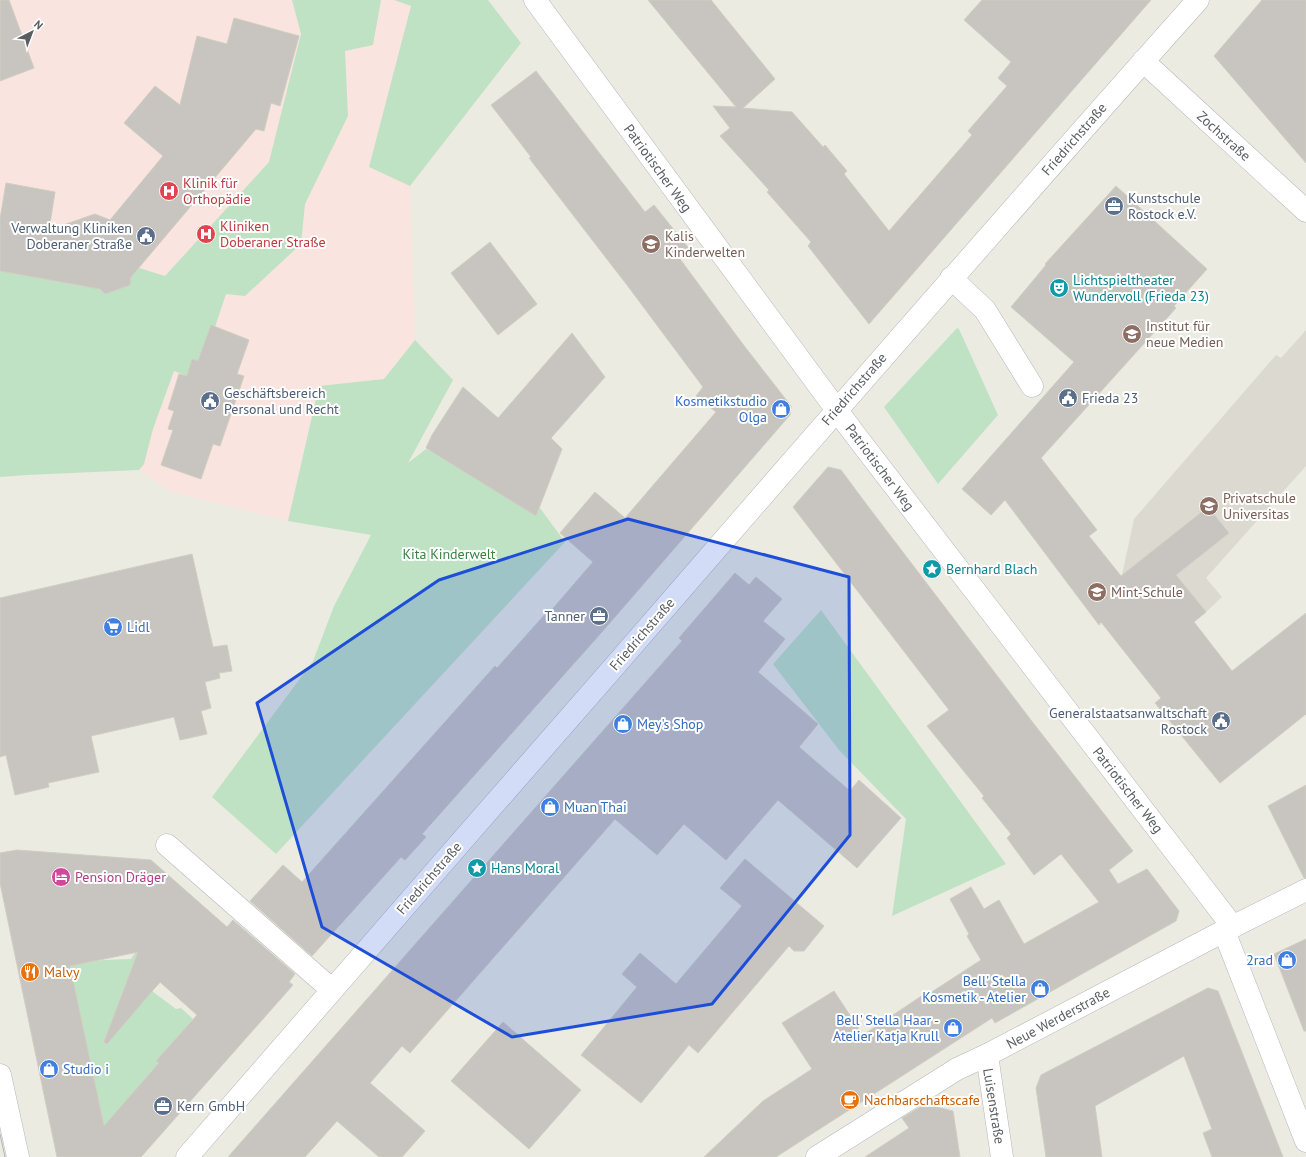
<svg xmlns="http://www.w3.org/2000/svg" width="1306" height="1157" viewBox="0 0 1306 1157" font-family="'PT Sans',sans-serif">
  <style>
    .education { fill: #dcdad0 }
    .medical { fill: #f9e4df }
    .green { fill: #c0e2c4 }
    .building { fill: #c8c5c0; stroke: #d0cdc1; fill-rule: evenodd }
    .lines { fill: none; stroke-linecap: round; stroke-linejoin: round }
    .street-casing { stroke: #b5b7bc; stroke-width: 23 }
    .secondary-casing { stroke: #b6b8bd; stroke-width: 23 }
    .street { stroke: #fff; stroke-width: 22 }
    .secondary { stroke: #fff; stroke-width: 22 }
    .tram { stroke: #b3b4b4; stroke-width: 1 }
    .marked { fill: #1d4ed8; fill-opacity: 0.2; stroke: #1d4ed8; stroke-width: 3; stroke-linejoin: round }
    .labels { text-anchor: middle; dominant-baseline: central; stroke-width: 4; stroke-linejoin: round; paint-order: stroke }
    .street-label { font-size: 14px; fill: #5a5d62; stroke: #fff }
    .health-label { font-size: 14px; fill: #be3a42; stroke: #fff; text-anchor: start }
    .service-label { font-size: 14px; fill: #4e5e75; stroke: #fff; text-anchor: start }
    .education-label { font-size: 14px; fill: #785e54; stroke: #fff; text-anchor: start }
    .culture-label { font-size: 14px; fill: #0d838f; stroke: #fff; text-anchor: start }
    .shop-label { font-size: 14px; fill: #366cbe; stroke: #fff; text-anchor: end }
    .park-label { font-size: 14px; fill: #3b8145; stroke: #fff }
    .hotel-label { font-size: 14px; fill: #b23c85; stroke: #fff; text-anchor: start }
    .food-label { font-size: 14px; fill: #c56008; stroke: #fff; text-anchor: start }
  </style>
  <rect width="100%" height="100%" fill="#ecebe2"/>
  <path class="education" d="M 1306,330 L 1306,466 L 1206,578 L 1222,597 L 1206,612 L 1137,667 L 1147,606 L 1122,575 L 1134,519 L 1276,355 L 1281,358 Z"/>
  <path class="medical" d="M 0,0 L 488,0 L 521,43 L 410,186 L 415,340 L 453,380 L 393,490 L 376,535 L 288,521 L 171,492 L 139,470 L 105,456 L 27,475 L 0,477 Z"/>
  <path class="green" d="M 292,0 L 381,0 L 373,45 L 345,51 L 348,116 L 305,204 L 301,244 L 245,296 L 226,294 L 215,327 L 211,326 L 198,361 L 192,360 L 187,376 L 174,371 L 153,429 L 144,464 L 139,470 L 27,475 L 0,477 L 0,271 L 87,287 L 91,281 L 105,294 L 130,285 L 133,266 L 165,276 L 269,162 L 301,34 Z
    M 394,0 L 488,0 L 521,43 L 410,186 L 369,167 L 411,6 Z
    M 957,328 L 959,329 L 998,415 L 938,484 L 884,407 Z
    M 415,340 L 453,380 L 408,463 L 426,449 L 433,452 L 536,515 L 540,508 L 565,542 L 276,854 L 212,797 L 313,661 L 334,606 L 371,535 L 288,521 L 319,386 L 384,379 Z
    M 821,610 L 1006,864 L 892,916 L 906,819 L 839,750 L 773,664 Z
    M 151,928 L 161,982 L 152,991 L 176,1009 L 181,1008 L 193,1019 L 157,1061 L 159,1063 L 110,1157 L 70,966 L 102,960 L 131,959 Z"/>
  <path class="building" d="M 0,0 L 9,0 L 34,68 L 0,81 Z
    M 648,0 L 711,0 L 775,79 L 743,108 L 792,112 L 823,147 L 825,145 L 847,171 L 844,174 L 889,231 L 972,135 L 968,131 L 1007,86 L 998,78 L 1011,62 L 964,20 L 982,0 L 1151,0 L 869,324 L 808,246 L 811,242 L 767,192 L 769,190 L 720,136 L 730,128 L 713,106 L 736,107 Z
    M 1262,0 L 1306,0 L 1306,163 L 1214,56 Z
    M 234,18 L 299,36 L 280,106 L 271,103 L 264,131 L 256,129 L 131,277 L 130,285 L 105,294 L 100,289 L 0,271 L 0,219 L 6,183 L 55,192 L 49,230 L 95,214 L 110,220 L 163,156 L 124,123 L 155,86 L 180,105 L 197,36 L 227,44 Z
    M 536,71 L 645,212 L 654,205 L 691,251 L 680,259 L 742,343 L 791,406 L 790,415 L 601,633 L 422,834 L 426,837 L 405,860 L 401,857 L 312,956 L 250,901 L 283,865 L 302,882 L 495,666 L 497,668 L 548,611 L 550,612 L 593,562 L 560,533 L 595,492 L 625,518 L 716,412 L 696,396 L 703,387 L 630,289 L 529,158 L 531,157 L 491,105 Z
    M 1116,186 L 1207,269 L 1174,306 L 1176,308 L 1041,458 L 1097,530 L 1089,536 L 1121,576 L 1208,507 L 1229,533 L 1176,575 L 1206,612 L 1194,622 L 1232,671 L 1306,613 L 1306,714 L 1220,783 L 1155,703 L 1161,698 L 1101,622 L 1099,625 L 1005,500 L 991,515 L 962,489 L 1074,362 L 1011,307 L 1046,265 L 1045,264 Z
    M 490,242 L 537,304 L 498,335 L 451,273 Z
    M 211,325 L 249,340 L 237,374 L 244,376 L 220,446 L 213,444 L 201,479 L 161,465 L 173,430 L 168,429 L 174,411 L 168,409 L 179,374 L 187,376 L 192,359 L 198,361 Z
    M 572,333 L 605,377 L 551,438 L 562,449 L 536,516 L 426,448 L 432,435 L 463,387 L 498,418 Z
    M 828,467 L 841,470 L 867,505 L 1034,724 L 1133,851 L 1109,870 L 1118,884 L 1147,869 L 1179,911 L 1176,921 L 995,1023 L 992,1018 L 776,1157 L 704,1157 L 763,1101 L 812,1069 L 782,1023 L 834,991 L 863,1035 L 926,993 L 927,995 L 981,960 L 967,936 L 969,934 L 950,899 L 971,887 L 984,909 L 999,900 L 1024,944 L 1099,902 L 1061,854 L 1034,875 L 1007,838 L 1011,834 L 982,798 L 984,796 L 927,726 L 949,710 L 793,507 Z
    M 192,554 L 213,647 L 227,645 L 232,671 L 219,673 L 220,678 L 205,682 L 211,708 L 201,711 L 207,734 L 180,740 L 174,717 L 91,736 L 99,772 L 48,783 L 49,787 L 15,795 L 6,755 L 0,757 L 0,598 Z
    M 735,573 L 749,585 L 756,577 L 782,599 L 763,621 L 785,639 L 758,672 L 818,724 L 799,747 L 850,791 L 859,780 L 901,818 L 857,868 L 778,800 L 726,860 L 684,824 L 657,855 L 615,819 L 410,1053 L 402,1046 L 370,1083 L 425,1131 L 402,1157 L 379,1157 L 337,1121 L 305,1157 L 228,1157 L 682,641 L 679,638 Z
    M 1306,785 L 1306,878 L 1304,878 L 1268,806 Z
    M 17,850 L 151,860 L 227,927 L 233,920 L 295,974 L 289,982 L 293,985 L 141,1157 L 57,1157 L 0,883 L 0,853 ZM 138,952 L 104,1042 L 107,1044 L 160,982 L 197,1015 L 156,1061 L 159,1063 L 104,1126 L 70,966 Z
    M 745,859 L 824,926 L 804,951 L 794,951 L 789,946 L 698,1053 L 689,1045 L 641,1103 L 581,1055 L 637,987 L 622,974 L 640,953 L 676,984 L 742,906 L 720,888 Z
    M 1306,939 L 1306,1031 L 1304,1031 L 1274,954 Z
    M 1208,988 L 1218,991 L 1283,1157 L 1212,1157 L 1203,1133 L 1212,1129 L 1184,1056 L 1095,1106 L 1102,1157 L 1046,1157 L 1036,1088 L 1041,1075 Z
    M 503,1022 L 581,1090 L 529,1149 L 451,1081 Z
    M 925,1104 L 953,1111 L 960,1157 L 865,1157 L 909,1128 L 902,1118 Z"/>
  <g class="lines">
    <g class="street-casing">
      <path id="street" d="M 535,0 L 853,432 L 1233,927
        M 1143,61 L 1306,211
        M 951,278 L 985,310 L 1032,386
        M 167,845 L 331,989
        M 1224,931 L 1306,1141
        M 987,1055 L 1002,1157
        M 187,1157 C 328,993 471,831 613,668 C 807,444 1001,221 1198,0
        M 817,1157 L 957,1069 L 987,1055 L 1224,931 L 1306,890"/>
    </g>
    <g class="secondary-casing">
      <path id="secondary" d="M 0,1075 L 18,1157"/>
    </g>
    <use href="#street" class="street"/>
    <use href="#secondary" class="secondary"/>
    <path class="tram" d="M 0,1134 L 5,1157"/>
  </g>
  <path class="marked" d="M 628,519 L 849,577 L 850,835 L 712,1004 L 512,1037 L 322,927 L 257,703 L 439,580 Z"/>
  <defs>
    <g id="hospital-disc" transform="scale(1)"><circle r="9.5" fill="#e0444e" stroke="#fff"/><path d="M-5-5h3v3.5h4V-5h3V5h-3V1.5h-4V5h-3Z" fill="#fff"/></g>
    <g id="office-disc" transform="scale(1)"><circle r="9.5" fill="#5c6f8a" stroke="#fff"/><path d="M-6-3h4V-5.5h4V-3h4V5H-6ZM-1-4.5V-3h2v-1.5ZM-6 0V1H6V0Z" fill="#fff"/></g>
    <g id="civic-disc" transform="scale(1)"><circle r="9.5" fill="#5c6f8a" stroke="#fff"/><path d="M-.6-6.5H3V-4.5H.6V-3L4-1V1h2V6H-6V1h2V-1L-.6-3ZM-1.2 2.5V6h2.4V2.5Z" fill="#fff"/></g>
    <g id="school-disc" transform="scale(1)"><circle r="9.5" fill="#8d6e63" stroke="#fff"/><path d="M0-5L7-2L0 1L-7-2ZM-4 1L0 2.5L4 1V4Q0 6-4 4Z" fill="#fff"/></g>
    <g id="theatre-disc" transform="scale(1)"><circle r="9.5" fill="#0f9aa8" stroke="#fff"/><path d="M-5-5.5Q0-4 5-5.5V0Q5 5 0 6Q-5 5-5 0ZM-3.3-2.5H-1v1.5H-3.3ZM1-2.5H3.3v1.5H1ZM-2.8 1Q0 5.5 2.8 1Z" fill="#fff"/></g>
    <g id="university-disc" transform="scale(1)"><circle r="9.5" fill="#8d6e63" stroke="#fff"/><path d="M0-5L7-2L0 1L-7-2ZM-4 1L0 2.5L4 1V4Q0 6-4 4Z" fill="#fff"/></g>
    <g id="shop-disc" transform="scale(1)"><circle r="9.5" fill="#3f7fe0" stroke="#fff"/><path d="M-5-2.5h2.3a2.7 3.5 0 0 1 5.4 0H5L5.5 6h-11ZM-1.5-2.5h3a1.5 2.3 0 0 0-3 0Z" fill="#fff"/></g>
    <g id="sight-disc" transform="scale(1)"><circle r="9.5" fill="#0f9aa8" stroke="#fff"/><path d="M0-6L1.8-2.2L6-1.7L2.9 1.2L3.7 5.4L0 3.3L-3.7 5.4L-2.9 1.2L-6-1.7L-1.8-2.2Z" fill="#fff"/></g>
    <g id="supermarket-disc" transform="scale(1)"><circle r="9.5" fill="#3f7fe0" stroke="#fff"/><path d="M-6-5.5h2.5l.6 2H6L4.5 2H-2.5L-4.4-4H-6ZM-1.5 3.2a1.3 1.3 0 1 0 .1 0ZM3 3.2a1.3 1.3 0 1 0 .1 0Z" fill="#fff"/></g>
    <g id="hotel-disc" transform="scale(1)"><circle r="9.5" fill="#d1479c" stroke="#fff"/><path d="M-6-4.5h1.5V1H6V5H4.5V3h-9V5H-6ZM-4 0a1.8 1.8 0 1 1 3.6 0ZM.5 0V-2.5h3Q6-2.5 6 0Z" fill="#fff"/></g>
    <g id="restaurant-disc" transform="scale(1)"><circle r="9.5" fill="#e8710a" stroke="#fff"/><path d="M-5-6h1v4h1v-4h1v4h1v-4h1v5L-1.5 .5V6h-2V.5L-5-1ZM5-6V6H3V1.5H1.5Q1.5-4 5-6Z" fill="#fff"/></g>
    <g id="cafe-disc" transform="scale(1)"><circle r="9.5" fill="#e8710a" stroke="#fff"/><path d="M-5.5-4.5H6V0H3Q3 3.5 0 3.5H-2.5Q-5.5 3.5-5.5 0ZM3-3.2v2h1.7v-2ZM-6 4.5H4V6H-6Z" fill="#fff"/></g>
  </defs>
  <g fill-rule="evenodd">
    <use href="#hospital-disc" x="169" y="191"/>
    <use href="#office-disc" x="1114" y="206"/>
    <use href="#hospital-disc" x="206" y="234"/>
    <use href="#civic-disc" x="146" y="236"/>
    <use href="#school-disc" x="651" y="244"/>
    <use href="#theatre-disc" x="1059" y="288"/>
    <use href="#university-disc" x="1132" y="334"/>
    <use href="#civic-disc" x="1068" y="398"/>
    <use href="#civic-disc" x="210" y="401"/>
    <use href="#shop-disc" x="781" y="409"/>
    <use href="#school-disc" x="1209" y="506"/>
    <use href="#sight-disc" x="932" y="569"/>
    <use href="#school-disc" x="1097" y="592"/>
    <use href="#office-disc" x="599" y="616"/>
    <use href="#supermarket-disc" x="113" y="627"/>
    <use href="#civic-disc" x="1221" y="721"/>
    <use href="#shop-disc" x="623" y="724"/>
    <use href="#shop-disc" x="550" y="807"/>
    <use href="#sight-disc" x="477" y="868"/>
    <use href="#hotel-disc" x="61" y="877"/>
    <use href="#shop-disc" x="1287" y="960"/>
    <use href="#restaurant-disc" x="30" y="972"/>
    <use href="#shop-disc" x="1040" y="989"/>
    <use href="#shop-disc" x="953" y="1028"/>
    <use href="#shop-disc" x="49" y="1069"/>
    <use href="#cafe-disc" x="850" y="1100"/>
    <use href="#office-disc" x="163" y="1106"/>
  </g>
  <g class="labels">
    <g class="street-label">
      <text transform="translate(1224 136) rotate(42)">Zochstraße</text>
      <text transform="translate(1074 139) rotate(-49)">Friedrichstraße</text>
      <text transform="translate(658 168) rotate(54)">Patriotischer Weg</text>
      <text transform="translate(854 389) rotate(-49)">Friedrichstraße</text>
      <text transform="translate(880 467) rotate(53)">Patriotischer Weg</text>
      <text transform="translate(642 634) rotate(-49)">Friedrichstraße</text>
      <text transform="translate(1128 790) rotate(52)">Patriotischer Weg</text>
      <text transform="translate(429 878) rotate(-49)">Friedrichstraße</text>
      <text transform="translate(1058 1018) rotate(-28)">Neue Werderstraße</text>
      <text transform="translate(994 1106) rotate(81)">Luisenstraße</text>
    </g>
    <g class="health-label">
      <text x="183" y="183">Klinik für<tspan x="183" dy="16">Orthopädie</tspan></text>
      <text x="220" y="226">Kliniken<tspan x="220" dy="16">Doberaner Straße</tspan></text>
    </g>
    <g class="service-label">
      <text x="1128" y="198">Kunstschule<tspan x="1128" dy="16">Rostock e.V.</tspan></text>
      <text x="132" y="228" text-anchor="end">Verwaltung Kliniken<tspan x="132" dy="16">Doberaner Straße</tspan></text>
      <text x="224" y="393">Geschäftsbereich<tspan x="224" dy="16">Personal und Recht</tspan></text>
      <text x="1082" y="398">Frieda 23</text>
      <text x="585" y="616" text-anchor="end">Tanner</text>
      <text x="1207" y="713" text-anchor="end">Generalstaatsanwaltschaft<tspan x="1207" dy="16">Rostock</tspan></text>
      <text x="177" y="1106">Kern GmbH</text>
    </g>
    <g class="education-label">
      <text x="665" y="236">Kalis<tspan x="665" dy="16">Kinderwelten</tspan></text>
      <text x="1146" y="326">Institut für<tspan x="1146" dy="16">neue Medien</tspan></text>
      <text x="1223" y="498">Privatschule<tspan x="1223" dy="16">Universitas</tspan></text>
      <text x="1111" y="592">Mint-Schule</text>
    </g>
    <g class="culture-label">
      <text x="1073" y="280">Lichtspieltheater<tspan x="1073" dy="16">Wundervoll (Frieda 23)</tspan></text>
      <text x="946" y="569">Bernhard Blach</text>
      <text x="491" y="868">Hans Moral</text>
    </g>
    <g class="shop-label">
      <text x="767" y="401">Kosmetikstudio<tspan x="767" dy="16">Olga</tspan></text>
      <text x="127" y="627" text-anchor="start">Lidl</text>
      <text x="637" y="724" text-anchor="start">Mey's Shop</text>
      <text x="564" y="807" text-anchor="start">Muan Thai</text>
      <text x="1273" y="960">2rad</text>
      <text x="1026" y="981">Bell' Stella<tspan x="1026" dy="16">Kosmetik - Atelier</tspan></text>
      <text x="939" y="1020">Bell' Stella Haar -<tspan x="939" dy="16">Atelier Katja Krull</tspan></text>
      <text x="63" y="1069" text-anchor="start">Studio i</text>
    </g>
    <g class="park-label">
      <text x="449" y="554">Kita Kinderwelt</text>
    </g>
    <g class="hotel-label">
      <text x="75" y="877">Pension Dräger</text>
    </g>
    <g class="food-label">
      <text x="44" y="972">Malvy</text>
      <text x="864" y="1100">Nachbarschaftscafe</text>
    </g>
  </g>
  <g transform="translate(32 32) rotate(42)" stroke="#ffffff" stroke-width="3" paint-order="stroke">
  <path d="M0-3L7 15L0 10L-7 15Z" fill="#5a5d62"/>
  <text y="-6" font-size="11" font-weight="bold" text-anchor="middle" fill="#5a5d62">N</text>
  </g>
</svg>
